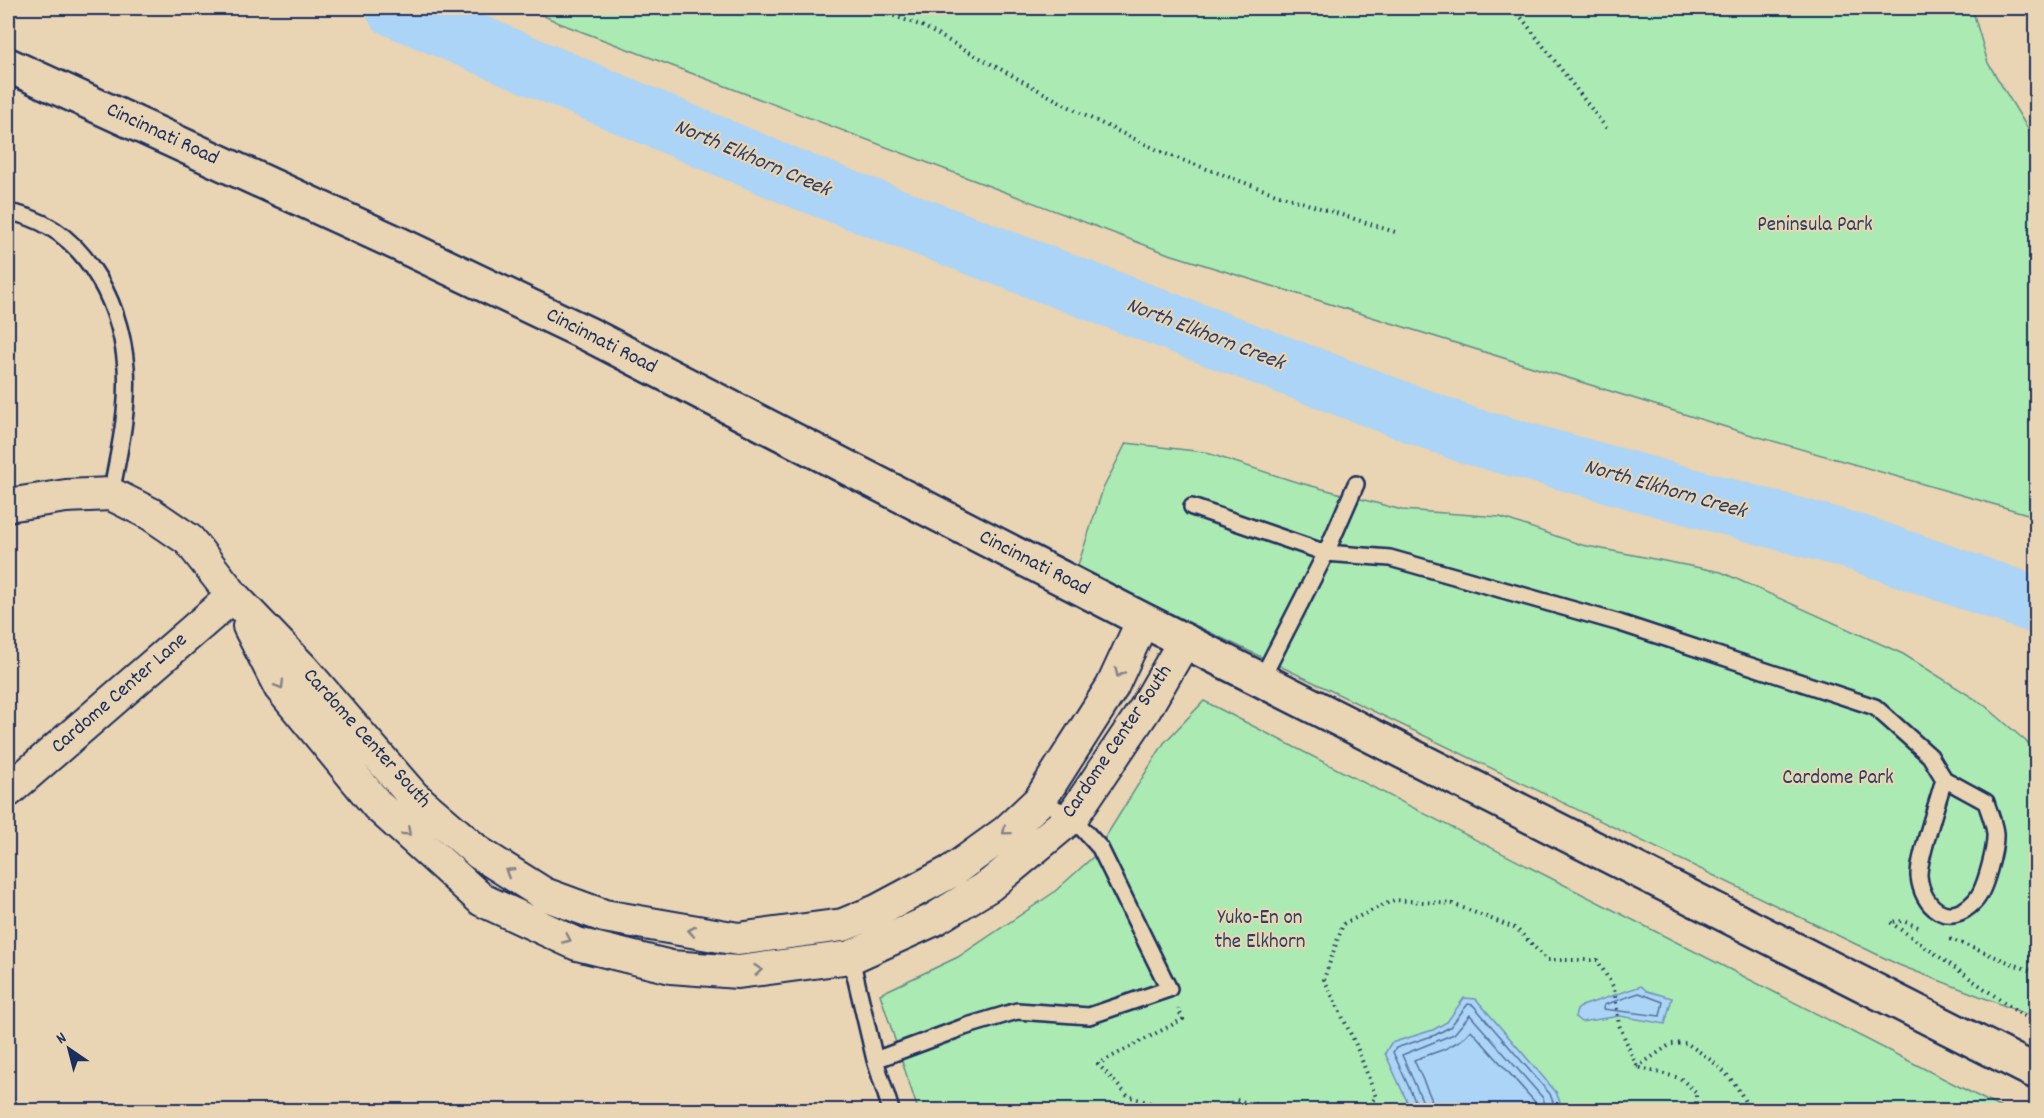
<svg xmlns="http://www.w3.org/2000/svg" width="2044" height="1118" viewBox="0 0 2044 1118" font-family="Dekko,sans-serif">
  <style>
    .green { fill: #abeab2; stroke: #638c88; stroke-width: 1.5 }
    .water { fill: #abd4f6; stroke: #7192b9; stroke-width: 1.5 }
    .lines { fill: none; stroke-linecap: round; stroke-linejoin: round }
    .shore { stroke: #55719b; stroke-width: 1.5 }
    .river { stroke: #abd4f6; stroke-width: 57 }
    .service-casing { stroke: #1b2f5e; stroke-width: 20 }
    .minor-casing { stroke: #1b2f5e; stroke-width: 36 }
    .primary-casing { stroke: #1b2f5e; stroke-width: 38 }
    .path { stroke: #1b2f5e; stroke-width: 4; stroke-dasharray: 1.5 4.5; stroke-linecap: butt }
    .service { stroke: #e9d4b3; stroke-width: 15 }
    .minor { stroke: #e9d4b3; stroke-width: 32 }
    .primary { stroke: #e9d4b3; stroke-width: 33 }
    .oneway { stroke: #828288 }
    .labels { text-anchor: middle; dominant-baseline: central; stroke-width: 4.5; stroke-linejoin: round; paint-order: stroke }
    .street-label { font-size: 21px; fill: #1b2f5e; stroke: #e9d4b3 }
    .park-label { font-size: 21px; fill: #294266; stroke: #e9d4b3 }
    .water-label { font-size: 22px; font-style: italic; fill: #29406d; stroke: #e9d4b3 }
  </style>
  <rect width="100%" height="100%" fill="#e9d4b3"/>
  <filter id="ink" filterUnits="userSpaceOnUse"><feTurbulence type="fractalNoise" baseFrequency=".0167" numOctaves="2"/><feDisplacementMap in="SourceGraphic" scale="12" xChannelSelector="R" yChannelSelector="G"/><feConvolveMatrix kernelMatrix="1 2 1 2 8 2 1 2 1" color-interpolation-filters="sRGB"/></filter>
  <g filter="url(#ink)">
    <path class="green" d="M 528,8 L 1972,8 L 1988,63 L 2036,142 L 2036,522 L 2031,515 L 1745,433 L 1166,253 L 559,23 Z
      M 1126,443 L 1204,452 L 1293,481 L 1402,510 L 1500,517 L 1582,545 L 1721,572 L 1903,654 L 1983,704 L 2036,750 L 2036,1018 L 1899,965 L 1077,568 L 1103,489 Z
      M 1204,701 L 2005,1110 L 918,1110 L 880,994 L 958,957 L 1053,893 L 1093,857 L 1164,743 Z"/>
    <path class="water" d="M 1641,986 L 1647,991 L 1672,998 L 1665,1024 L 1620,1016 L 1581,1022 L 1575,1017 L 1577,1010 L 1582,1006 Z
      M 1464,998 L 1476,999 L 1556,1092 L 1563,1110 L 1411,1110 L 1385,1053 L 1391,1043 L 1433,1030 L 1447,1022 Z"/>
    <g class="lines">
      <path class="shore" d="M 1639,993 L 1663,1002 L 1660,1016 L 1603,1009 L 1604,1005 Z
        M 1416,1110 L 1416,1103 L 1393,1052 L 1396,1048 L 1435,1035 L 1450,1027 L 1468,1004 L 1473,1005 L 1550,1094 L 1556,1110
        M 1424,1110 L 1422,1100 L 1402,1055 L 1454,1034 L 1470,1015 L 1543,1098 L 1547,1110
        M 1433,1110 L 1431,1098 L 1414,1060 L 1445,1049 L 1461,1040 L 1471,1030 L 1535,1102 L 1537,1110"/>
      <path class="river" d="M 394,8 L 799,180 L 1467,435 L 1855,542 L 2036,605"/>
      <g class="service-casing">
        <path id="service" d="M 8,212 C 81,224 120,298 126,367 C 129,410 119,452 111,494
          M 1192,507 L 1326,553 L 1390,558 L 1620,623 L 1875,707 L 1930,756 L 1944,779 C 1939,798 1918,860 1919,876 C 1922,907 1948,929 1974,902 C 1985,892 1996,848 1995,833 C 1994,823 1989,812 1986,802 L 1944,779
          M 1261,680 L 1326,553 L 1356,484
          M 850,954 L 875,1060 L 891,1110
          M 875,1060 L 964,1027 L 1017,1011 L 1089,1016 L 1169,989 L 1100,848 L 1072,817 L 1040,800"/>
      </g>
      <g class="minor-casing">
        <path id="minor" d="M 8,505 L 66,496 L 111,494 L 151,514 L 189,540 L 233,596 L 303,669 L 413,796 L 479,853 L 544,894 L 604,916 L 738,939 L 843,925 L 877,911 L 952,871 L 1006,832 L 1040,800 L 1112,687 L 1143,620
          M 249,626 L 280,687 L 378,806 L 482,900 L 577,944 L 671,967 L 738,972 L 851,957 L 933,920 L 990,885 L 1072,817 L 1145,709 L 1185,640
          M 8,791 L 233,596"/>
      </g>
      <g class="primary-casing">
        <path id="primary" d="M 8,65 L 401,245 L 590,335 L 1143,620 L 2036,1072"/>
      </g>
      <path class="path" d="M 871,8 L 922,26 L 1084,115 L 1166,154 L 1270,192 L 1395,232
        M 1514,8 L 1607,129
        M 1918,927 L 1903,921 L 1890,922 L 2036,1025
        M 1950,939 L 2036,973
        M 1637,1067 L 1671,1044 L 1686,1043 C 1713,1060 1738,1079 1748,1110
        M 1173,1110 L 1128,1096 L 1098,1064 L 1183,1019 L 1178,1009
        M 1215,1110 L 1236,1100 L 1279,1110
        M 1366,1110 L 1376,1097 L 1356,1045 L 1324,979 L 1343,924 L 1394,900 L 1453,904 L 1517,929 L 1547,960 L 1597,960 L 1614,988 L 1619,1025 L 1637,1067 L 1680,1078 L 1696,1092 L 1696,1110"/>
      <use href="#service" class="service"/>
      <use href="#minor" class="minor"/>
      <use href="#primary" class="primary"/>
    </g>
    <defs><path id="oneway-chevron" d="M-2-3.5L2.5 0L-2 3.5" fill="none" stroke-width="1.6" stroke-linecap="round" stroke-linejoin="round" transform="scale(1.5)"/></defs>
    <g class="oneway">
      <use href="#oneway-chevron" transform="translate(1119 673) rotate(115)"/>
      <use href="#oneway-chevron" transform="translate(280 685) rotate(59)"/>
      <use href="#oneway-chevron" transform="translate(1006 831) rotate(140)"/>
      <use href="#oneway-chevron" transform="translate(407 832) rotate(42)"/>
      <use href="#oneway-chevron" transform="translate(509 872) rotate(-148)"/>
      <use href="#oneway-chevron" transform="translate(692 931) rotate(-170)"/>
      <use href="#oneway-chevron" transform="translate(567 939) rotate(24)"/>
      <use href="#oneway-chevron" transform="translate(758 970) rotate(-6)"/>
    </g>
  </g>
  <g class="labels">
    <g class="street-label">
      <text transform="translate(162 135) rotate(25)">Cincinnati Road</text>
      <text transform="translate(601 342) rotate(27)">Cincinnati Road</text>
      <text transform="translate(1034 564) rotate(27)">Cincinnati Road</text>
      <text transform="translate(120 694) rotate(-41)">Cardome Center Lane</text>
      <text transform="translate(366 739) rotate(48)">Cardome Center South</text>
      <text transform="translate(1118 742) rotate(-56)">Cardome Center South</text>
    </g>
    <g class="park-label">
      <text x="1815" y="226">Peninsula Park</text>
      <text x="1838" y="779">Cardome Park</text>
      <text x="1260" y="919">Yuko-En on<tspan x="1260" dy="24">the Elkhorn</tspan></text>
    </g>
    <g class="water-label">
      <text transform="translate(752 159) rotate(23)">North Elkhorn Creek</text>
      <text transform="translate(1205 335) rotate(21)">North Elkhorn Creek</text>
      <text transform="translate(1665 490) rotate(16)">North Elkhorn Creek</text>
    </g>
  </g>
  <rect width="2044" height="1118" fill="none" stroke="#e9d4b3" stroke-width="30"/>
  <rect x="15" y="15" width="2014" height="1088" fill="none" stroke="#1b2f5e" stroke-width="2" filter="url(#ink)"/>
  <g transform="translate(69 1049) rotate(325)" stroke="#e9d4b3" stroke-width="4.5" paint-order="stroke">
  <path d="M0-4.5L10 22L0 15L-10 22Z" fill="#1b2f5e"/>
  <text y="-9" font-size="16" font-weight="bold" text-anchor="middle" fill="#1b2f5e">N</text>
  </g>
</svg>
